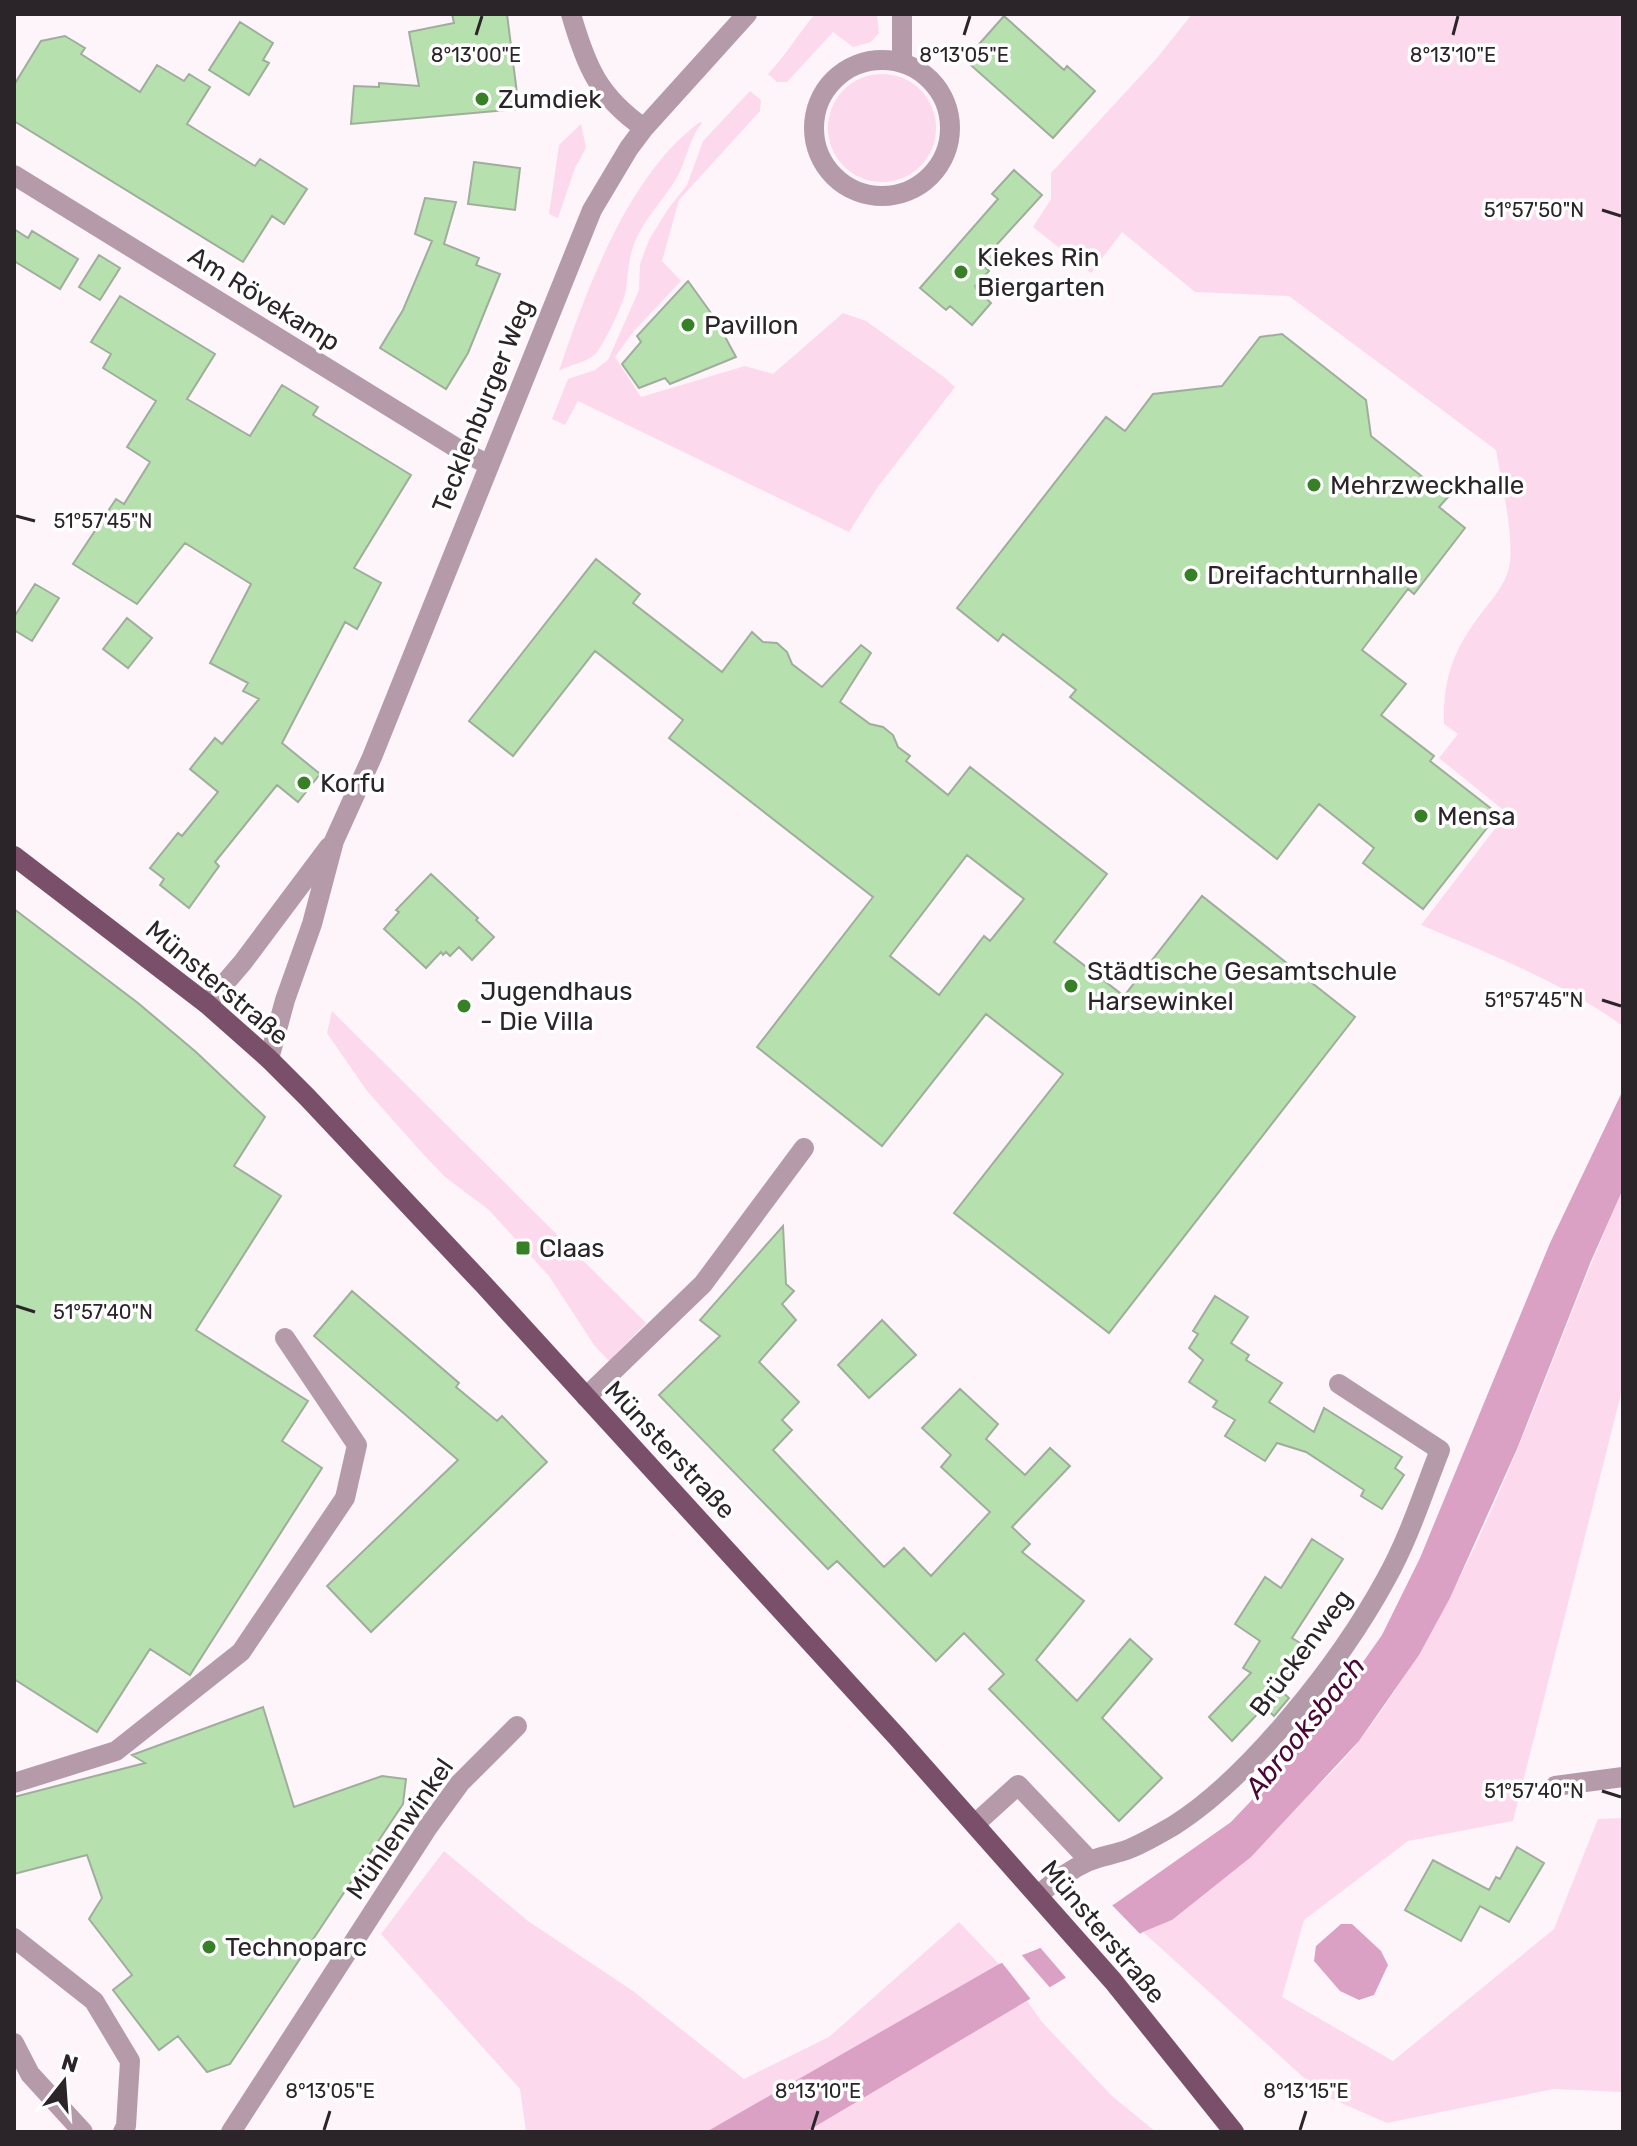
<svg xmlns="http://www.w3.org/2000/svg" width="1637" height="2146" viewBox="0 0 1637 2146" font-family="Rubik,sans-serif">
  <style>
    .green { fill: #fdd9ee }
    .water { fill: #dba1c4 }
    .pier { fill: #fdf5fa }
    .building { fill: #b6e0ad; stroke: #a0ad9d; stroke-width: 2; fill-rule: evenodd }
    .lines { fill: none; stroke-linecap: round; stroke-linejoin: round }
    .minor { stroke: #b59baa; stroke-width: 20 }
    .major { stroke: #7a4f6a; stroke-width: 20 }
    .ticks { fill: none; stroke: #2b2428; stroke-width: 3 }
    .poi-dot { fill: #378026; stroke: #fff; stroke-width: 3 }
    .labels { text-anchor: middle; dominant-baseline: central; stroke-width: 7; stroke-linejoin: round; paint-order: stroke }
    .poi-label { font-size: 26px; fill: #2b2428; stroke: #fff; text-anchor: start }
    .street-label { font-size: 26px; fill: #2b2428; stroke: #fff }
    .water-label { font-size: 28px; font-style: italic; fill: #4b0638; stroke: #fff }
    .ticks-label { font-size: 20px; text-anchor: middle; fill: #2b2428; stroke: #fff; stroke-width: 7; stroke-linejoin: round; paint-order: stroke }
  </style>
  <rect width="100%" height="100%" fill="#fdf5fa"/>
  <path class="green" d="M 815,14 L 877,14 L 879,33 L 871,42 L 853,47 L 833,32 L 787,82 L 777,82 L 768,74 C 786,55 798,34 815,14 Z
    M 1192,14 L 1623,14 L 1623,1026 C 1562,982 1490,954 1421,925 L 1507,813 L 1439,758 L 1458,734 L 1444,724 C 1443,678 1453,651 1480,615 C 1491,600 1505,586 1509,567 C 1515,538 1501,481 1496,450 L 1289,296 L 1195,292 L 1122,232 L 1091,273 L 1033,227 L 1051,199 L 1051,173 L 1157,58 Z
    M828 128a54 54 0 1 1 108 0a54 54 0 1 1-108 0Z
    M 750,91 L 761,100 L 760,111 L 679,200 L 662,261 L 681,281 L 634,331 L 615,357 L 641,397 L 745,366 L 773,374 L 843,313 L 866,321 L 944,377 L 955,387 L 877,488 L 849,532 L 578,401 L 565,425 L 552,419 L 568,379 L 595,370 L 608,360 L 639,290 L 640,264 L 649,240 L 668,209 L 687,185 L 703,141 Z
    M 700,122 L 702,123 C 688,140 687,161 676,179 C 662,202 642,221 633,247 C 628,262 628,275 626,290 C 623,305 606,340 597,352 C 588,363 570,364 559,371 C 586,290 629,173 700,122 Z
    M 581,124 L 586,148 L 575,168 L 558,218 L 549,214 L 559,145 Z
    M 332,1011 L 646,1323 L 609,1361 L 594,1345 L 549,1276 L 489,1210 L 445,1177 L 423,1154 L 367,1091 L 327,1033 Z
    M 1623,1189 L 1623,1386 L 1513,1821 L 1408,1841 L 1304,1920 L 1282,1997 L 1393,2061 L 1554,1929 L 1598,1819 L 1623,1818 L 1623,2092 L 1554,2089 L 1387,2123 L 1323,2095 L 1143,1932 L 1172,1920 C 1209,1886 1246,1852 1283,1817 C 1310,1793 1338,1769 1360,1740 C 1485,1577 1541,1374 1623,1189 Z
    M 444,1851 L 528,1921 L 633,1991 L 744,2079 L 829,2037 L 959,1922 L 999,1964 L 706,2132 L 526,2132 L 520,2089 L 381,1934 Z
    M 1027,2001 L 1042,2022 L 1112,2096 L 1156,2132 L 806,2132 Z"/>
  <path class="water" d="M 1623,1090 L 1623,1189 L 1591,1261 L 1517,1449 L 1450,1598 L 1419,1655 L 1359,1741 L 1251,1857 L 1172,1920 L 1143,1932 L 806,2132 L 706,2132 L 999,1964 L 1038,1949 L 1116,1903 L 1231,1822 L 1288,1762 L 1327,1713 L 1382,1635 L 1420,1558 L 1550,1243 Z
    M 1341,1924 L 1352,1924 L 1381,1951 L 1388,1965 L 1374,1995 L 1359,2000 L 1340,1991 L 1314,1961 L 1316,1946 Z"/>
  <path class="pier" d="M 1109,1902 L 1143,1937 L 1068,1980 L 1038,1945 Z
    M 1019,1952 L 1052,1990 L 1033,2002 L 999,1959 Z"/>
  <path class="building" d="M 452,14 L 507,14 L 519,109 L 351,124 L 354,86 L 379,87 L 379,83 L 419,86 L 409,32 L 454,23 Z
    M 1004,16 L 1064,70 L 1067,66 L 1095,91 L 1053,138 L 965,60 Z
    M 240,22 L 273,43 L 263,60 L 269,63 L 249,95 L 209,70 Z
    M 65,36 L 85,48 L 81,54 L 140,92 L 157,65 L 184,81 L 189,74 L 210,87 L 187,124 L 255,166 L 260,159 L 307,189 L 284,224 L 272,216 L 243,262 L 14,121 L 14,85 L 41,41 Z
    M 474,162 L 520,168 L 515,210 L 468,204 Z
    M 1014,170 L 1042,195 L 990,252 L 995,255 L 985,267 L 989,271 L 975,286 L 976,289 L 991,303 L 972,325 L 950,306 L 946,310 L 920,288 L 998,199 L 992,194 Z
    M 425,198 L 456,202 L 444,244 L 479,258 L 476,265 L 500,274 L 468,353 L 446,389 L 380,348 L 403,310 L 432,241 L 415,234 Z
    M 14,229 L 28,238 L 32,231 L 78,259 L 60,289 L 14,261 Z
    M 99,255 L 120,268 L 100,300 L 79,287 Z
    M 688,281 L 716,320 L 736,357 L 670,384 L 665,378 L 639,388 L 622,364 L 641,342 L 637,336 Z
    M 120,296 L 215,354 L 187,399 L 250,436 L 282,385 L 318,407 L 313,415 L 411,475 L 354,568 L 381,583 L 357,629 L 345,622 L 282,743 L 320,774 L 298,802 L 277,785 L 215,862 L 219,866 L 189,908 L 160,885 L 164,879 L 150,868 L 178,833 L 182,836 L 218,792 L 190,769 L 215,738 L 222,744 L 259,699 L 243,691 L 248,683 L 210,663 L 251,584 L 185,543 L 137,604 L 73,564 L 116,499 L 124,504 L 150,462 L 127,447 L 156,401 L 103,368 L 111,354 L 91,342 Z
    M 1282,334 L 1366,400 L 1371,436 L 1448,497 L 1439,507 L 1465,528 L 1414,594 L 1408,589 L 1362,650 L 1406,684 L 1381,715 L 1434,756 L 1430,761 L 1498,814 L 1423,909 L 1363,863 L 1374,848 L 1319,804 L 1277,859 L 1070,697 L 1076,690 L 1003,634 L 998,641 L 957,608 L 1106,417 L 1125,431 L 1153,394 L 1222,386 L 1260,337 Z
    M 596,559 L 640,594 L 633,603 L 722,672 L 752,632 L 763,642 L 777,643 L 787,652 L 792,664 L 822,687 L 861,645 L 871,653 L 840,702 L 870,724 L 883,727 L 893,735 L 898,747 L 910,756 L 906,761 L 948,795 L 970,767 L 1107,874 L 1054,942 L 1124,996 L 1202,896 L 1355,1017 L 1109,1333 L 954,1213 L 1063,1074 L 986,1014 L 882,1146 L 757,1047 L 873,897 L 669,738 L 683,720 L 595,651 L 513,756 L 469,721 ZM 967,855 L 1024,899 L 990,941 L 984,936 L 939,995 L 890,956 Z
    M 35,584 L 59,598 L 32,641 L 14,630 L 14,617 Z
    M 127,618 L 152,638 L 128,668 L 103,649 Z
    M 431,874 L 478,918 L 476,920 L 494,937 L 472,960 L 459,947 L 450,956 L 446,952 L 443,955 L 441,952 L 426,968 L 384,929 L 399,912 L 396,910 Z
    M 14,909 L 138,1003 L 196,1052 L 265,1117 L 234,1166 L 281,1196 L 196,1330 L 308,1401 L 282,1441 L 322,1468 L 190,1675 L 150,1649 L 97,1732 L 14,1679 Z
    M 783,1226 L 786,1284 L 794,1291 L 782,1304 L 796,1320 L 759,1362 L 799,1402 L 782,1420 L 792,1430 L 773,1450 L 884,1567 L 904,1548 L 931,1576 L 990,1512 L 941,1467 L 951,1455 L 922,1428 L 960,1389 L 998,1424 L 986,1439 L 1025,1475 L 1050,1448 L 1070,1466 L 1012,1527 L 1030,1544 L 1022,1552 L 1084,1601 L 1036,1660 L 1077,1701 L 1130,1639 L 1152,1659 L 1102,1718 L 1162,1778 L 1119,1821 L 989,1689 L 1004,1674 L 964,1633 L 936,1661 L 837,1561 L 828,1569 L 659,1395 L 720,1336 L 700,1320 Z
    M 352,1291 L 459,1383 L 456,1387 L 497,1421 L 502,1416 L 547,1462 L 371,1632 L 327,1586 L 458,1460 L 314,1336 Z
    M 1215,1296 L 1248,1317 L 1231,1343 L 1249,1355 L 1246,1360 L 1282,1383 L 1269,1402 L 1314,1432 L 1324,1408 L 1402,1457 L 1395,1468 L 1404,1475 L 1382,1509 L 1361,1496 L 1364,1490 L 1306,1452 L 1277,1443 L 1265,1461 L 1225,1436 L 1235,1420 L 1213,1407 L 1217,1401 L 1189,1382 L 1203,1360 L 1189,1348 L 1198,1334 L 1193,1331 Z
    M 882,1320 L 916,1355 L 869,1398 L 838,1365 Z
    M 1312,1539 L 1343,1559 L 1292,1638 L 1305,1646 L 1278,1688 L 1289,1698 L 1274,1716 L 1264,1707 L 1232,1741 L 1209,1717 L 1251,1673 L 1243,1668 L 1260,1641 L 1235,1624 L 1265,1577 L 1281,1588 Z
    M 263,1707 L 294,1807 L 382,1776 L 406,1779 L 403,1804 L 230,2064 L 207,2072 L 178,2036 L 159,2050 L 113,1990 L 132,1975 L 89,1919 L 102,1898 L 87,1855 L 14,1874 L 14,1797 L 145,1763 L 132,1755 Z
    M 1307,1717 L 1316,1726 L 1302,1742 L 1293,1734 Z
    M 1517,1847 L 1544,1863 L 1509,1922 L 1480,1906 L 1461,1941 L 1405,1910 L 1433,1860 L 1489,1890 L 1496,1877 L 1500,1879 Z"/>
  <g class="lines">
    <path class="minor" d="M 571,14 C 586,66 598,96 644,128
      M 902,14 L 902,61
      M814 128a68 68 0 1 1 136 0a68 68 0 1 1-136 0Z
      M 14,175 L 463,452 L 488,464
      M 207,1004 L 243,962 L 329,847
      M 269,1059 L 285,1000 L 312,924 L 334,841 L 372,757 L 592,210 L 629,148 L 644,128 L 747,14
      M 586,1397 L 703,1284 L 804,1148
      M 14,1783 L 116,1751 L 241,1652 L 345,1498 L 357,1445 L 285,1338
      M 1555,1786 L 1623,1777
      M 975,1824 L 1018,1785 L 1090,1861
      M 1038,1895 C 1054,1882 1069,1870 1089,1861 C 1102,1856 1116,1854 1129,1849 C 1144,1843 1159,1834 1173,1826 C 1251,1777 1342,1660 1386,1579 C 1409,1538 1423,1493 1440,1450 L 1339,1384
      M 14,1938 L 94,2001 L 130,2061 L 126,2126 L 123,2132
      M 14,2043 L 30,2074 L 83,2132
      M 231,2132 L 428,1827 L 460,1783 L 517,1726"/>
    <path class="major" d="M 14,856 L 207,1004 L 269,1059 L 308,1098 L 485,1286 L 898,1738 L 1113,1981 L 1234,2132"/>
  </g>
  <path class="ticks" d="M 476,35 L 482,16M 964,35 L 970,16M 1453,35 L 1458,16M 1602,210 L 1621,216M 16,516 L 35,521M 1602,1000 L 1621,1006M 16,1306 L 35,1312M 1602,1791 L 1621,1797M 324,2130 L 330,2111M 812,2130 L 818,2111M 1300,2130 L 1306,2111"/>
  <g class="poi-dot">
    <circle cx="482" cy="99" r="8"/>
    <circle cx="961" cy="272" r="8"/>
    <circle cx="688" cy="325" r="8"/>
    <circle cx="1314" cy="485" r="8"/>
    <circle cx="1191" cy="575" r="8"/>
    <circle cx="304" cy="783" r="8"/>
    <circle cx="1421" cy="816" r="8"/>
    <circle cx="1071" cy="986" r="8"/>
    <circle cx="464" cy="1006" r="8"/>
    <rect x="515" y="1240" width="16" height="16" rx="4"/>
    <circle cx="209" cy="1947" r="8"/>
  </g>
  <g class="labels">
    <g class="poi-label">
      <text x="498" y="99">Zumdiek</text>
      <text x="977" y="257">Kiekes Rin<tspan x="977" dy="30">Biergarten</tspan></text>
      <text x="704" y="325">Pavillon</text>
      <text x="1330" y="485">Mehrzweckhalle</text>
      <text x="1207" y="575">Dreifachturnhalle</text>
      <text x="320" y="783">Korfu</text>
      <text x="1437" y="816">Mensa</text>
      <text x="1087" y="971">Städtische Gesamtschule<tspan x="1087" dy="30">Harsewinkel</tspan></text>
      <text x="480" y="991">Jugendhaus<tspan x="480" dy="30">- Die Villa</tspan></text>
      <text x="539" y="1248">Claas</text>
      <text x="225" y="1947">Technoparc</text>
    </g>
    <g class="street-label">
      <text transform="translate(264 299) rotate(32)">Am Rövekamp</text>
      <text transform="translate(483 406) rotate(-68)">Tecklenburger Weg</text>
      <text transform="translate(217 983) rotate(40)">Münsterstraße</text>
      <text transform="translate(670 1450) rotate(47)">Münsterstraße</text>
      <text transform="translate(1301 1653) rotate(-53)">Brückenweg</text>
      <text transform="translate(400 1829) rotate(-55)">Mühlenwinkel</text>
      <text transform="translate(1103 1932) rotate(50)">Münsterstraße</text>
    </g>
    <g class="water-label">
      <text transform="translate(1305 1727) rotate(-51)">Abrooksbach</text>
    </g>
  </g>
  <g class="ticks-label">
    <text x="476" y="62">8°13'00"E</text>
    <text x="964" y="62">8°13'05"E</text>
    <text x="1453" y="62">8°13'10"E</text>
    <text x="1534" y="217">51°57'50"N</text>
    <text x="103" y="528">51°57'45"N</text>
    <text x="1534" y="1007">51°57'45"N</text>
    <text x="103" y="1319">51°57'40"N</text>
    <text x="1534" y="1798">51°57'40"N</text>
    <text x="330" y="2098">8°13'05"E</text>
    <text x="818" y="2098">8°13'10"E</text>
    <text x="1306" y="2098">8°13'15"E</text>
  </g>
  <rect width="1637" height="2146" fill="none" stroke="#2b2428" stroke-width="32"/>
  <g transform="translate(64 2082) rotate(17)" stroke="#ffffff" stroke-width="6" paint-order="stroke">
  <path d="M0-6L14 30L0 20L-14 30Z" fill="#2b2428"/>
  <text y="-12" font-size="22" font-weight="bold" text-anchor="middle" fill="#2b2428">N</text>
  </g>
</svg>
